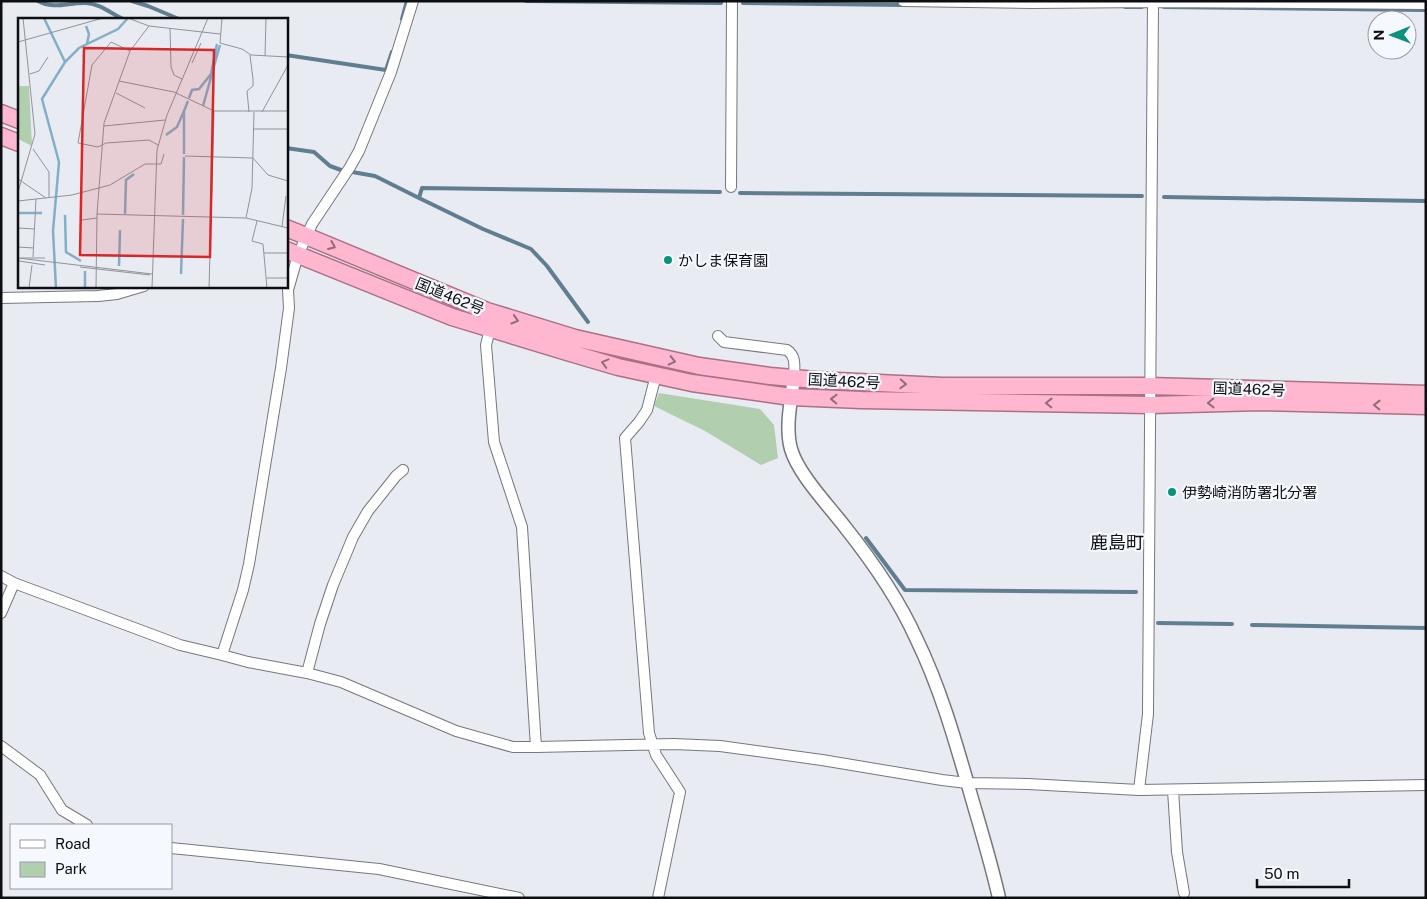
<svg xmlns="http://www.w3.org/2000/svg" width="1427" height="899" viewBox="0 0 1427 899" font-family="'Public Sans','Noto Sans JP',sans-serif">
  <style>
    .green { fill: #b1ceaf }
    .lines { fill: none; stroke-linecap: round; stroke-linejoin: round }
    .stream { stroke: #607e90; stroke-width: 4 }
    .minor-casing { stroke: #75777e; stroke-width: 12 }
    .tertiary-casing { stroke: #75777e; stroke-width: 15 }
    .trunk-casing { stroke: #aa7085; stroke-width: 19 }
    .minor { stroke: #fff; stroke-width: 10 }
    .tertiary { stroke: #fff; stroke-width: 12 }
    .trunk { stroke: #feb7cf; stroke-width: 16 }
    .oneway { stroke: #926b7a }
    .poi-dot { fill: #0b927b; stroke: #f6f8ff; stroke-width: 2 }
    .labels { text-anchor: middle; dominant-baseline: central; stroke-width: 4.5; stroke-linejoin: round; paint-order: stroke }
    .poi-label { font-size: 15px; fill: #0d0e11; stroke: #f6f8ff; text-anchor: start }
    .street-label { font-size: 15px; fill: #0d0e11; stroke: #f6f8ff }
    .quarter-label { font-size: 18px; fill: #0d0e11; stroke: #f6f8ff }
    .inset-river { fill: none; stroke: #83aec7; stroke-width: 2.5 }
    .inset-road { fill: none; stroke: #919399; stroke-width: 1 }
    .view { fill: #d62828; fill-opacity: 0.15; stroke: #d62828; stroke-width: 2.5 }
    .inset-edge { fill: none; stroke: #0d0e11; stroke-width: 2.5 }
  </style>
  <rect width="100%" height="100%" fill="#e9ebf3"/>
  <path class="green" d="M 659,393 L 760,409 L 774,425 L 778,458 L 761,465 L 705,431 L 654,406 Z"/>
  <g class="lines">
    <path class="stream" d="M 38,1 C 54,10 69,2 86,3 C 101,4 110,13 123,19
      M 132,1 L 148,6 L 179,19
      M 526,1 L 721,3
      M 743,3 L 903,5
      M 1125,7 L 1142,7
      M 1164,7 L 1426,10
      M 152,19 L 156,19
      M 402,19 L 407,1
      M 286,55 L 386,70 L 392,52
      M 286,148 L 314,152 L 330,166 L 341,170
      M 352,172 L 375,176 L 419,198 L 422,188 L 720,192
      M 740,193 L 1142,196
      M 1164,197 L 1426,201
      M 419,198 L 483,229 L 531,249 L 547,266 L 588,322
      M 866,538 L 905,590 L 1136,592
      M 1158,623 L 1232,624
      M 1252,625 L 1426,628"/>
    <g class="minor-casing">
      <path id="minor" d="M 903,1 L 1032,3 L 1153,2 L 1426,4
        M 731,187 L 732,1
        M 1,298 L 98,296 L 117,294 L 144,286
        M 490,329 L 486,345 L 494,442 L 522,527 L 536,747
        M 718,336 L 724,342 L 787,350 C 797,357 794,367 794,378
        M 656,375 L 647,410 L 639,422 L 625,438 L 649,733 L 656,755 L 680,792 L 658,898
        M 1,576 L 14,583 L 180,645 L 222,655 L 248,662 L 307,673 L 341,682 L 456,731 L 513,747 L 536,747 L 674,744 L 720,746 L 822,760 L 942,780 L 967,783 L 1028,784 L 1139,790 L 1426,785
        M 1,613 L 14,583
        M 222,655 L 243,590 L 249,564 L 281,368 L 289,308 L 288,290 L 298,255 L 312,224 L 350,167 L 359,151 L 391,72 L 413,1
        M 307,673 L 320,624 L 333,585 L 353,537 L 368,511 L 396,476 L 403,470
        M 1,746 L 40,775 L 62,810 L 87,825
        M 1139,790 L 1148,714 L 1153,1
        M 1173,790 L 1177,852 L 1184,893
        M 171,848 L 379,869 L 519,898"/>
    </g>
    <g class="tertiary-casing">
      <path id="tertiary" d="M 794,378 C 791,401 785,427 791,449 C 798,474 829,506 845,527 C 872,561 898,598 916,638 C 940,687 955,740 970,792 C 980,827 991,862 999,898"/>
    </g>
    <g class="trunk-casing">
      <path id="trunk" d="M 1,113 L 19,120
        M 1,136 L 19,143
        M 286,228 L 306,236 L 487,311 L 575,338 L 699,366 L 770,376 L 816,380 L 942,386 L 1150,386 L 1426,394
        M 286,250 L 452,317 L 567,352 L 618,367 L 692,383 L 791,397 L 861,400 L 1150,405 L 1260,402 L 1426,406"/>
    </g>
    <use href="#minor" class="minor"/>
    <use href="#tertiary" class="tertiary"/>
    <use href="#trunk" class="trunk"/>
  </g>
  <defs><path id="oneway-chevron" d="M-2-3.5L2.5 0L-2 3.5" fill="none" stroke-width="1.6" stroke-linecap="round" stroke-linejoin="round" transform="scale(1.25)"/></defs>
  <g class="oneway">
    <use href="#oneway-chevron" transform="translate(332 246) rotate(23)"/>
    <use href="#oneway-chevron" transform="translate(515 320) rotate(17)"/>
    <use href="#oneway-chevron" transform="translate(672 361) rotate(13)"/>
    <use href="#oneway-chevron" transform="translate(605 363) rotate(-165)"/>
    <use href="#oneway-chevron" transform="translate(903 384) rotate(3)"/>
    <use href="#oneway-chevron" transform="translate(834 399) rotate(-178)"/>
    <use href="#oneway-chevron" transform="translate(1049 403) rotate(-179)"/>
    <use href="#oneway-chevron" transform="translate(1211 403) rotate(179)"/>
    <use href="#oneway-chevron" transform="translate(1377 405) rotate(-179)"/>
  </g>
  <g class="poi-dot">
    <circle cx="668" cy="260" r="5"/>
    <circle cx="1172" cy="492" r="5"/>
  </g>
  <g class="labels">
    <g class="poi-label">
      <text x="678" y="260">かしま保育園</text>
      <text x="1182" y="492">伊勢崎消防署北分署</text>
    </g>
    <g class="street-label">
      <text transform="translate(450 296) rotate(22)">国道462号</text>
      <text transform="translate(844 381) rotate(3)">国道462号</text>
      <text transform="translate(1249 389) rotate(2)">国道462号</text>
    </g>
    <g class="quarter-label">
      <text x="1117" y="542">鹿島町</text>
    </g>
  </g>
  <g transform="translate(18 18)">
    <rect width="270" height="270" fill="#e9ebf3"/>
    <path d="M 0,68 L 11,68 L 14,128 L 0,121 Z" fill="#b1ceaf"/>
    <path class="inset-river" d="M 26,0 L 47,44M 68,8 L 71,16 L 69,26M 171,80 L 174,72 L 181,71 L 193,56 L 199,26M 185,88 L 202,27M 148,117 L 159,109 L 166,93M 166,136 L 166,93 L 170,83M 0,195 L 24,195M 107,196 L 108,162 L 116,156M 47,197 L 48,234 L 63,243M 165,197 L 166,139M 101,248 L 102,212M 67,253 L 67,270M 163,256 L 165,201M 38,270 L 35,213 L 41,144 L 24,81 L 47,44 L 61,30 L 100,11 L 110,0"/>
    <path class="inset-road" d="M 110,0 L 131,8 L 202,16M 204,0 L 202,25 L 224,31 L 233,37 L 270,39M 212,0 L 242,0M 152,10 L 153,49 L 156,57 L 164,61M 0,24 L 85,0M 112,33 L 93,24 L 74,47 L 60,125 L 80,129 L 88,125 L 131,122 L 140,127M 247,38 L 248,0M 174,45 L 183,25M 12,56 L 21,53 L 30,39M 101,63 L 156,74 L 196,93 L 270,93M 98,75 L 127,90M 231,94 L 229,73 L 235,68 L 235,61 L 232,37M 244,94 L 270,47M 86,108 L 147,102M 236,111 L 270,111M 15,131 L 31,154 L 31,179M 167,138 L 235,140 L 250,157 L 270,163M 0,161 L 28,180M 0,174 L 17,116 L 5,0M 0,183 L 54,177 L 92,167 L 127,146 L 143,146 L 146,136M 79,196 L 228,200 L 270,210M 228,200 L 234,170 L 236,94M 64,202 L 79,200M 239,203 L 234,223 L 245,226 L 249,270M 264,209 L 268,178M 0,210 L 17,211M 0,229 L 16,230M 246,235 L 270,235M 15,239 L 18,181M 0,240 L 134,256M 2,240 L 27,240M 1,243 L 27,247M 62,249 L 132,257M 249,260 L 270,260M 11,270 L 14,247M 78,270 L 79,196 L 86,105 L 112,33 L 131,8M 134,270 L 139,132 L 149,97 L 190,0M 191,270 L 196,93"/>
    <path class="view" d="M 66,30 L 196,32 L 192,239 L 62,237 Z"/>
    <rect width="270" height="270" class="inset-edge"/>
  </g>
  <rect width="1427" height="899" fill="none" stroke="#0d0e11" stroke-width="5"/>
  <rect x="10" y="824" width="162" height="65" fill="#f6f8ff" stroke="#999aa0"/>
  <rect x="20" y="840" width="25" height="8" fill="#ffffff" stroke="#999aa0"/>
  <text x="55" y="849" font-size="15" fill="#0d0e11">Road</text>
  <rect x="20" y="862" width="25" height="15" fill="#b1ceaf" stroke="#999aa0"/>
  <text x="55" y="874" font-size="15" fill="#0d0e11">Park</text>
  <g transform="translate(1392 35) rotate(269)"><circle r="24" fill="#f6f8ff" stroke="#999aa0"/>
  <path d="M0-4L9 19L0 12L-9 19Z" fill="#0b927b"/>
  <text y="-8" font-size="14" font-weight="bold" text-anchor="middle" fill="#0d0e11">N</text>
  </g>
  <path d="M1257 879v8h92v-8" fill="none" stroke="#0d0e11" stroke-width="2.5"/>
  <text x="1264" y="879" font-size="15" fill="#0d0e11" stroke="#f6f8ff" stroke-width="4" paint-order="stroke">50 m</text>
</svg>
